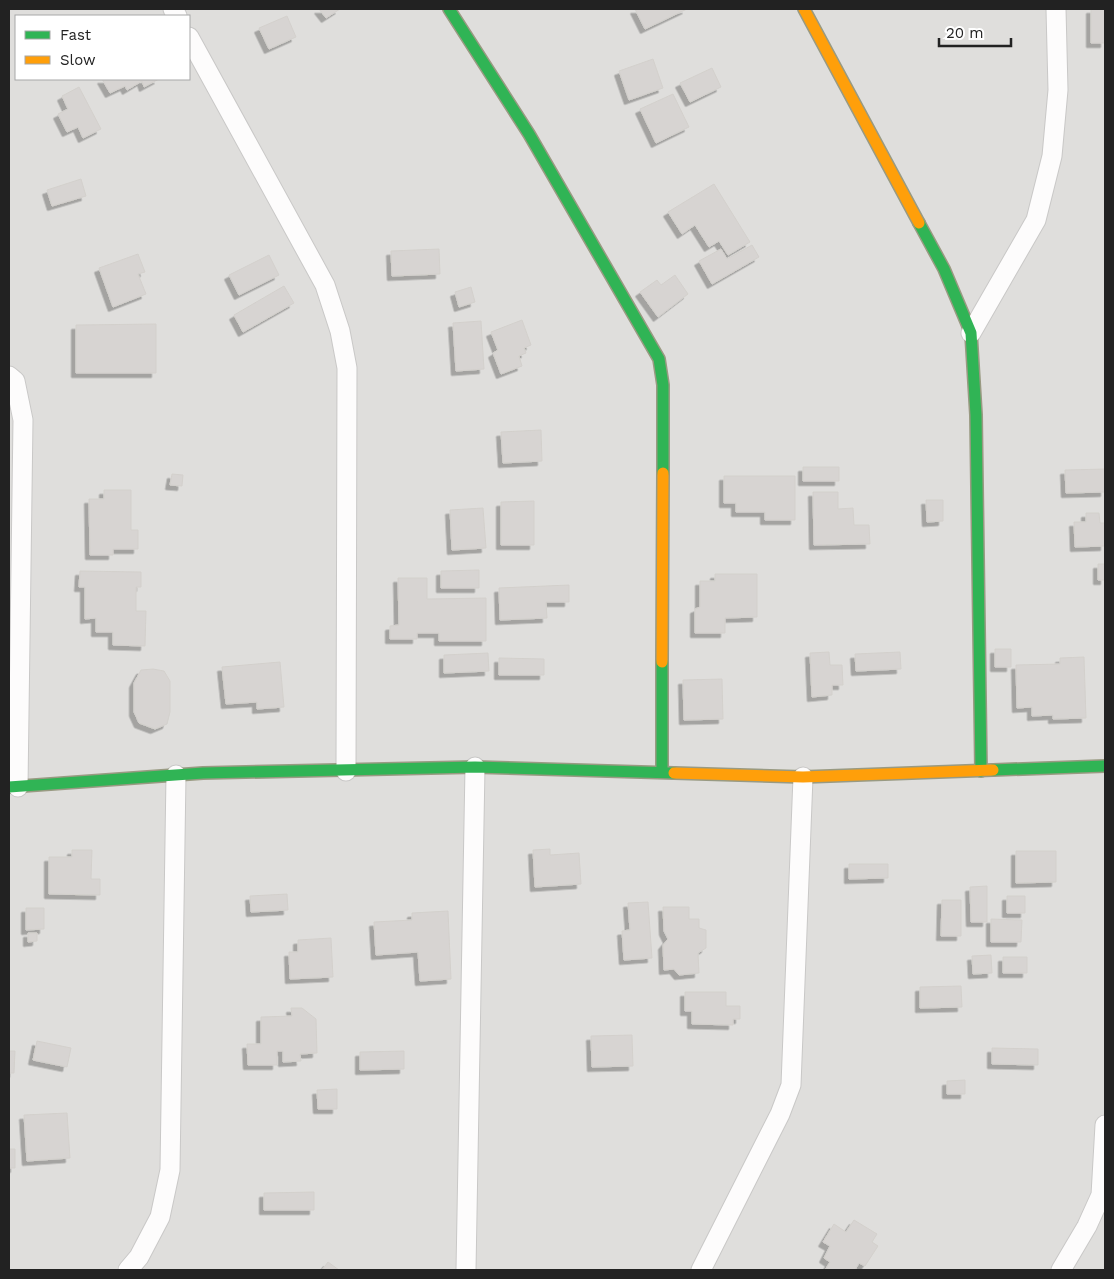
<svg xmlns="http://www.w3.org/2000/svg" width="1114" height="1279" viewBox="0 0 1114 1279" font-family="'Work Sans',sans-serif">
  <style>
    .residential { fill: #dfdedc; fill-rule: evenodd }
    .building { fill: #d7d4d2; stroke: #d3d0cc; filter: url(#shadow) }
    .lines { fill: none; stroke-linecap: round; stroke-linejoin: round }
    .street-casing { stroke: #c9c8c7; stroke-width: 21 }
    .fast-casing { stroke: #999a82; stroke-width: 14 }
    .slow-casing { stroke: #999a82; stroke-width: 14 }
    .street { stroke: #fdfcfc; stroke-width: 19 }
    .fast { stroke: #30b455; stroke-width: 11 }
    .slow { stroke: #ff9f0a; stroke-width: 11 }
  </style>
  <defs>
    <filter id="shadow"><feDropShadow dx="-4.5" dy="4.5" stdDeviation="0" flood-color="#0004"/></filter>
  </defs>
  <rect width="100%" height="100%" fill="#f0eeeb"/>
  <path class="residential" d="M 9,9 L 1105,9 L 1105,1270 L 9,1270 ZM 16,16 L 189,16 L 189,79 L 16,79 Z"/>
  <path class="building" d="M 319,9 L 340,9 L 326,18 Z
    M 635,9 L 687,9 L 645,29 Z
    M 1091,9 L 1105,9 L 1105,43 L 1091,43 Z
    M 287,16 L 296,37 L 269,49 L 259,28 Z
    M 653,59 L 663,88 L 629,100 L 619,71 Z
    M 712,68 L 721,87 L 690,102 L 680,83 Z
    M 102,79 L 159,79 L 144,87 L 142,81 L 127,90 L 125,86 L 110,93 Z
    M 79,87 L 101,129 L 83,138 L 78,127 L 67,132 L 58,114 L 68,109 L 62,96 Z
    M 673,94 L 689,127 L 656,143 L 640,109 Z
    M 81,179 L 86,196 L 52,206 L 47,190 Z
    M 714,184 L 750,242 L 728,255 L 719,241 L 709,247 L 695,225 L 682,234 L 668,212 Z
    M 752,245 L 759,257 L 712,284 L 699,261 L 721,249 L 727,259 Z
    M 439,249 L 440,274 L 392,276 L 391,251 Z
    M 138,254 L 145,272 L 138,274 L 146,294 L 113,307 L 99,268 Z
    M 269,255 L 279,275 L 239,295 L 229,275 Z
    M 675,275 L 688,294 L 658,317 L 640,292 L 657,280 L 661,285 Z
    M 284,286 L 294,303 L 243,332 L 234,315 Z
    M 471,287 L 475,302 L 459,307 L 455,292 Z
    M 522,320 L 531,345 L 524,348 L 526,353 L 519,356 L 522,366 L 501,374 L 493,353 L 498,350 L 491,332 Z
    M 481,321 L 484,369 L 456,371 L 453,323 Z
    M 156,324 L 156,373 L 76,373 L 76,325 Z
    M 541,430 L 542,461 L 503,463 L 501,432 Z
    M 803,467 L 839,467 L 839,481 L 803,481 Z
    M 1105,469 L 1105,492 L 1066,493 L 1065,470 Z
    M 172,474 L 183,475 L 182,486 L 170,485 Z
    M 724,476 L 795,476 L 795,520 L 765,520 L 765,512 L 736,512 L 736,503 L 724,503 Z
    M 104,490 L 131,490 L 131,530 L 138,530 L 138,549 L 113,549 L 113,555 L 90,555 L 89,499 L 104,499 Z
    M 813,492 L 838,492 L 838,509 L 853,508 L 854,525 L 869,525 L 870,544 L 814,545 Z
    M 926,500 L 943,500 L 943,521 L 927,522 Z
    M 534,501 L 534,545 L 501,545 L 501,502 Z
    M 483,508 L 486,548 L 452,550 L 450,510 Z
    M 1086,513 L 1099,513 L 1100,523 L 1105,523 L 1105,546 L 1075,547 L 1074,522 L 1086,522 Z
    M 1098,564 L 1105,564 L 1105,580 L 1098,580 Z
    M 479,570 L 479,588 L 441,588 L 441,571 Z
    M 80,571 L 141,572 L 141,587 L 136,587 L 136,611 L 146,611 L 145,646 L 113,645 L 113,632 L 96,632 L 96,618 L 85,619 L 85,587 L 79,587 Z
    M 715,574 L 757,574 L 757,617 L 725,618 L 725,633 L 695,633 L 695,609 L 700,607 L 700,581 L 715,581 Z
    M 398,578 L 427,578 L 427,599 L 486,598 L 486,641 L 439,641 L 439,633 L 417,633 L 417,639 L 390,639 L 390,626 L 399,625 Z
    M 569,585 L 569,602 L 546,602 L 547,618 L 500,620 L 499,588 Z
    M 995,649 L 1011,649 L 1011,667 L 995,667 Z
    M 829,652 L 830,665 L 842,665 L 843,685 L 832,685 L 832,695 L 812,697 L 810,653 Z
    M 900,652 L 901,669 L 856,671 L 855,654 Z
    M 488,653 L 489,671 L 444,673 L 444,655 Z
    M 1084,657 L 1086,718 L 1053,719 L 1053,715 L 1032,716 L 1032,707 L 1017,708 L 1016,665 L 1060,664 L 1060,658 Z
    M 499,658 L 544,659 L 544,675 L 499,675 Z
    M 280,662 L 284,707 L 257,709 L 257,702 L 226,704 L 222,667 Z
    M 153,669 L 164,671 L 170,681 L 170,712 L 167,724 L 155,729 L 139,723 L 134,712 L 134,683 L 141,670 Z
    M 722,679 L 723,719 L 684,720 L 683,680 Z
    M 550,849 L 550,855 L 579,853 L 581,884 L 535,887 L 533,850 Z
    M 72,850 L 92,850 L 91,879 L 100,879 L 100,895 L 49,894 L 49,857 L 72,857 Z
    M 1016,851 L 1056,851 L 1056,882 L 1016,883 Z
    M 849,864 L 888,864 L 888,878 L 849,879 Z
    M 987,886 L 987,922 L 971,922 L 970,887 Z
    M 287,894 L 288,910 L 251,912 L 250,896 Z
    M 1007,896 L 1025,896 L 1025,913 L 1007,913 Z
    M 942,900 L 961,900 L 961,936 L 941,936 Z
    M 648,902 L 652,958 L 624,960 L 622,931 L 630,930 L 628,903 Z
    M 663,907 L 689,907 L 689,919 L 699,919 L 699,928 L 706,930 L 706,948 L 698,953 L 699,973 L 679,975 L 674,969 L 664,970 L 663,945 L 668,939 L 664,931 Z
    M 26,908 L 44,908 L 44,929 L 26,930 Z
    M 448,911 L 451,979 L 420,981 L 418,952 L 376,955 L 374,922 L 412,920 L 412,913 Z
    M 991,919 L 1022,920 L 1021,942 L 991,942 Z
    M 28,933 L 37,933 L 37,941 L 28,942 Z
    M 331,938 L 333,977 L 290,979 L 289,952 L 298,952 L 298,940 Z
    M 991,955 L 992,973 L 973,974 L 972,956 Z
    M 1003,957 L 1027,957 L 1027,973 L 1003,973 Z
    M 961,986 L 962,1007 L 920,1008 L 920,987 Z
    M 685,992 L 726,992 L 726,1006 L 740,1006 L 740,1019 L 733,1019 L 733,1025 L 692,1024 L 692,1011 L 685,1011 Z
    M 291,1008 L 302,1008 L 316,1019 L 317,1053 L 300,1054 L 301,1061 L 283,1062 L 283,1051 L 277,1051 L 277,1065 L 248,1065 L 247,1044 L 261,1044 L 261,1017 L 292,1016 Z
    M 632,1035 L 633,1066 L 592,1067 L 591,1036 Z
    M 37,1041 L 71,1048 L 67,1067 L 33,1060 Z
    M 992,1048 L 1038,1049 L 1038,1065 L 992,1064 Z
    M 9,1051 L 15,1051 L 14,1073 L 9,1073 Z
    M 404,1051 L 404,1069 L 360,1070 L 360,1052 Z
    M 965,1080 L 965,1094 L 947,1094 L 947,1081 Z
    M 337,1089 L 337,1109 L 318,1109 L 317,1090 Z
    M 67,1113 L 70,1158 L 27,1161 L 24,1115 Z
    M 9,1149 L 15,1149 L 15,1168 L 9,1168 Z
    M 314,1192 L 314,1210 L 264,1210 L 264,1193 Z
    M 854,1220 L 877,1234 L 872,1242 L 878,1246 L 865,1266 L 859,1263 L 855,1270 L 825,1270 L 830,1262 L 824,1258 L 830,1246 L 823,1242 L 834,1224 L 846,1232 Z
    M 328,1262 L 339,1270 L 322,1270 Z"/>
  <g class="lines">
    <g class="street-casing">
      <path id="street" d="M 173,9 L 177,16
        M 189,37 L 325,285 L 340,331 L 347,368 L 346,771
        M 971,333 L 1036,220 L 1052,156 L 1058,90 L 1056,9
        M 9,376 L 15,381 L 23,420 L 18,787
        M 128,1270 L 139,1257 L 160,1217 L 170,1170 L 176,775
        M 466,1270 L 475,767
        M 701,1270 L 780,1114 L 791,1085 L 803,777
        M 1061,1270 L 1087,1226 L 1101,1195 L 1105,1125"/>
    </g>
    <g class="fast-casing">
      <path id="fast" d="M 449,9 L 529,134 L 659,359 L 663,385 L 663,473
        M 919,223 L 944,269 L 971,333 L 976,415 L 981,771
        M 993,770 L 1105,766
        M 662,772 L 662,662
        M 9,787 L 203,773 L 475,767 L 674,773"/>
    </g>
    <g class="slow-casing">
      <path id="slow" d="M 804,9 L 919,223
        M 662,662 L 663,473
        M 674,773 L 803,777 L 993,770"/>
    </g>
    <use href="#street" class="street"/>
    <use href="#fast" class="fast"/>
    <use href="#slow" class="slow"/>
  </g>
  <rect width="1114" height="1279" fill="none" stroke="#222222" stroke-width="20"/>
  <rect x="15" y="15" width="175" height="65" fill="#ffffff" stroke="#a7a7a7"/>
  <rect x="25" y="31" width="25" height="8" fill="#30b455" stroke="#a7a7a7"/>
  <text x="60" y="40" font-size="15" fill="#222222">Fast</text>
  <rect x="25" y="56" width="25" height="8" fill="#ff9f0a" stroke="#a7a7a7"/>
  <text x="60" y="65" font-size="15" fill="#222222">Slow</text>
  <path d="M939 38v8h72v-8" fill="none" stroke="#222222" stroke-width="2.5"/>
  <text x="946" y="38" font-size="15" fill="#222222" stroke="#ffffff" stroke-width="4" paint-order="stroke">20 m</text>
</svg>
